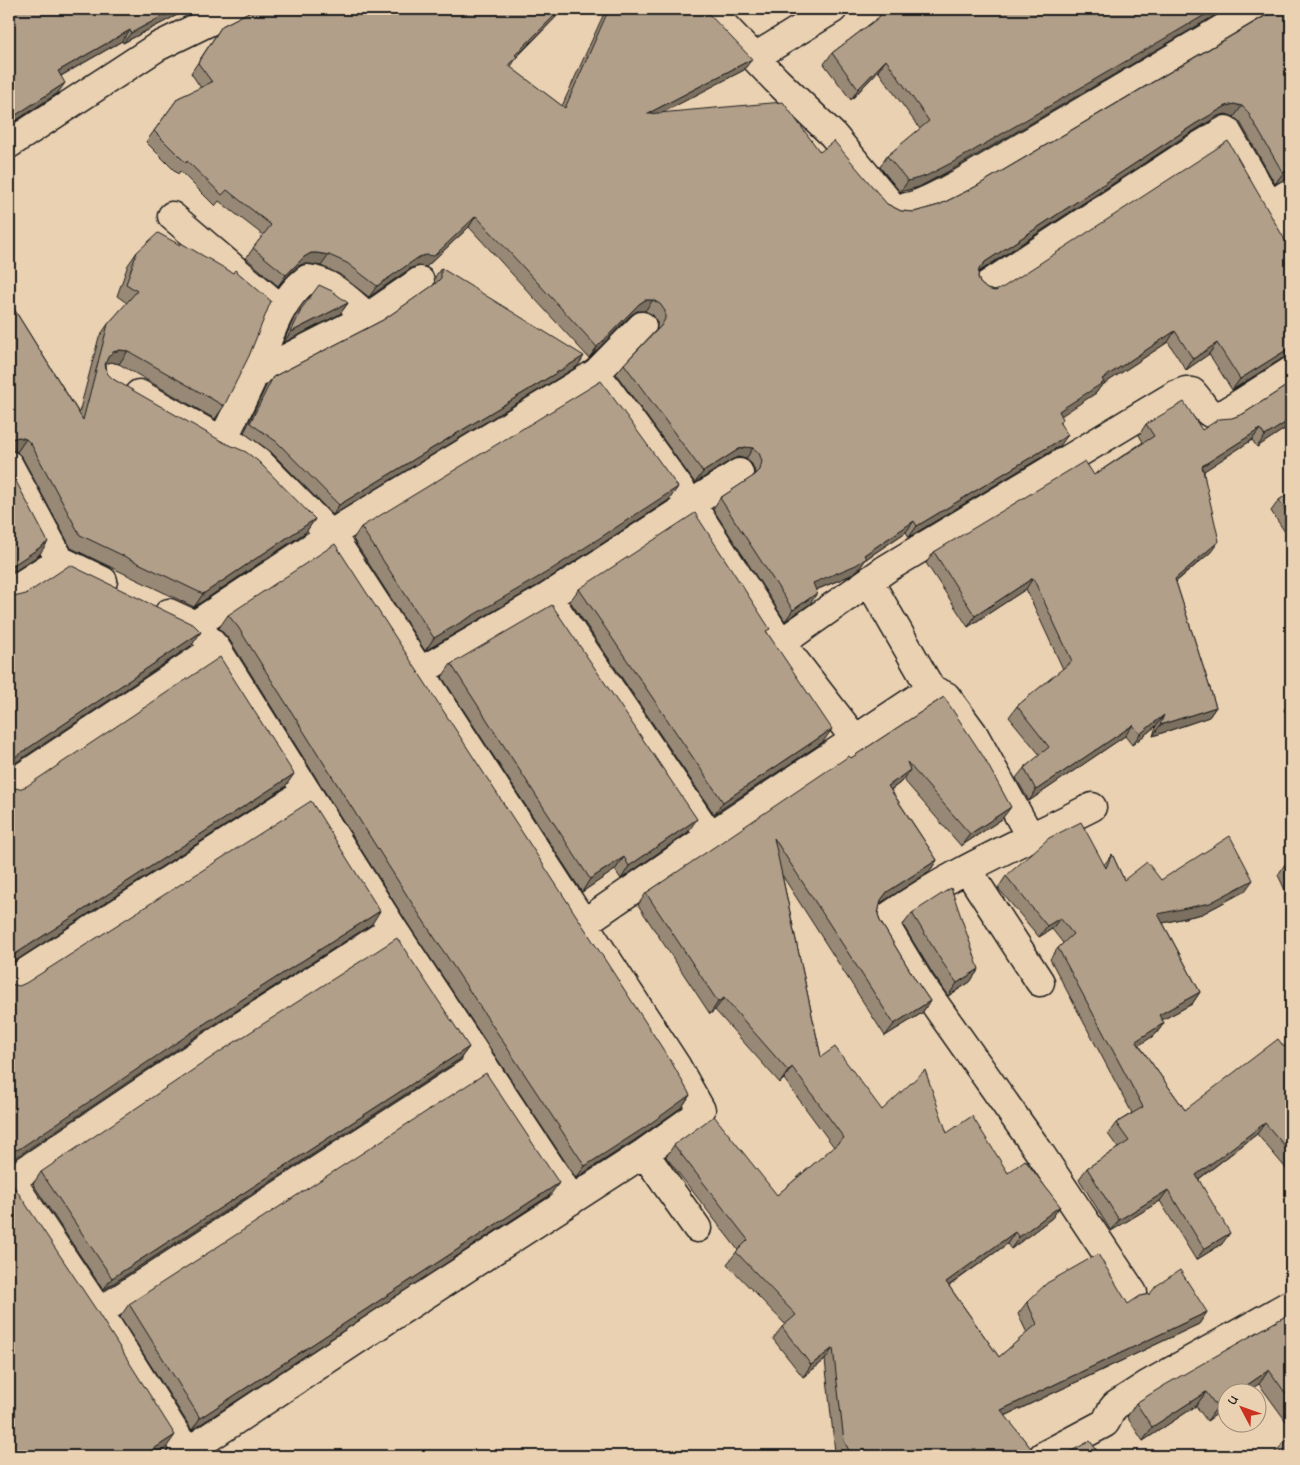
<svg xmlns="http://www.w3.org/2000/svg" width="1300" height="1465" viewBox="0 0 1300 1465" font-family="'Indie Flower',sans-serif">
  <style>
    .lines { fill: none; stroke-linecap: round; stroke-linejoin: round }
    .minor-casing { stroke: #1c1c1c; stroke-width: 31 }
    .minor { stroke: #ead1b2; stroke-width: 28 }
    .wall { fill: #988976; stroke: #1c1c1c }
    .shaded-wall { fill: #7c6f60; stroke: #1c1c1c }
    .building { fill: #b19f89; stroke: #1c1c1c }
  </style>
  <rect width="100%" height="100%" fill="#ead1b2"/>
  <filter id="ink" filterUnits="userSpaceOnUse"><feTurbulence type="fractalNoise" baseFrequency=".02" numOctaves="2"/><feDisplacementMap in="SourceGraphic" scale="10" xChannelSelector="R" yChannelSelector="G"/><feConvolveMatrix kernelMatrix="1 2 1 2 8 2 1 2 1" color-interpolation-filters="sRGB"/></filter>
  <g filter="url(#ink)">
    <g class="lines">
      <g class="minor-casing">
        <path id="minor" d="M 708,9 L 776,80 L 833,135 L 891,205 C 908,215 942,192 959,184 L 1256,9
          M 755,57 L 833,9
          M 9,144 L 157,47 L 235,9
          M 1270,206 L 1291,192
          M 172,216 L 281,309
          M 986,286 L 1196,148 L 1226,130 L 1291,243
          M 596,373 L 692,505 L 781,643 L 855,739
          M 254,375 L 368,317 L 420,281
          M 139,394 L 222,441 L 238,446 L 259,462 L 332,536 L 677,1067 L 701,1110 L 696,1116 L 644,1153 L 397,1313 L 181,1456
          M 222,441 C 233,419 244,397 254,375 C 268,342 277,302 307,279 C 331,281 350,302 368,317
          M 9,465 L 60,560 L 103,581
          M 869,581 L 931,689
          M 9,593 L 60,560
          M 548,597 L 710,836
          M 169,613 L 195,625 L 216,648 L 393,929 L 572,1200
          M 195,625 L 347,524 L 596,373 L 642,326
          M 781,643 L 886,569 L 1175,395 L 1186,391 L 1192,392 C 1205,405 1206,421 1227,412 L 1291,371
          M 421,671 L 548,597 L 739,473
          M 9,786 L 216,648
          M 1092,807 C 1023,842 951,872 888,917 L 885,921 L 885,925 L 920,983 L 1040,1153 L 1133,1293
          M 967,869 L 1040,982
          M 584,923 L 710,836 L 931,689 L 946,696 L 973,733 L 1031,838
          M 9,983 L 306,792
          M 644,1153 L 697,1228
          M 9,1177 L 99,1312 L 187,1452
          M 11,1180 L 207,1048 L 393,929
          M 99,1312 L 482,1064
          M 1043,1456 L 1105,1423 C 1109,1417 1110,1410 1116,1405 L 1147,1385 L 1291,1304"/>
      </g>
      <use href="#minor" class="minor"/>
    </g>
    <path class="wall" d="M 9,9 L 189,9 L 123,43 L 122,41 L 61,76 L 58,93 L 9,125 Z
      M 250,9 L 564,9 L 517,57 L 510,67 L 562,106 L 606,9 L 704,9 L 744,70 L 663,112 L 820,152 L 887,204 L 901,211 L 914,212 L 939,205 L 975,187 L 1271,12 L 1271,9 L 1291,9 L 1290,176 L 1275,184 L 1240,122 L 1234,117 L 1226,114 L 1218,116 L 1187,135 L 979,272 L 978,277 L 980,283 L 987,289 L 995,291 L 1285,240 L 1291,246 L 1291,356 L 1283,358 L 1232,390 L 1209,354 L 1186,370 L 1168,342 L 1101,386 L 1096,393 L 1061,415 L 1060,424 L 1060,446 L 909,537 L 906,532 L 866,559 L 859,569 L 849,576 L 816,590 L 810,604 L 785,621 L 713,509 L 720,498 L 754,476 L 755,472 L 752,464 L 746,459 L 738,457 L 731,460 L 695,483 L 616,374 L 624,364 L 657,329 L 657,322 L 653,315 L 645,311 L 637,311 L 631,315 L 589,358 L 469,227 L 426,267 L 418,266 L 411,268 L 369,297 L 339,274 L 321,266 L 310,264 L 303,264 L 296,267 L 278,286 L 246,258 L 263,235 L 219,201 L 215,206 L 180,171 L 178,174 L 146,142 L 178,98 L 201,88 L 191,73 L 222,26 L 249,12 Z
      M 886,9 L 951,170 L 919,187 L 900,192 L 880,167 L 887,156 L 920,129 L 878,71 L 851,100 L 824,64 L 832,53 L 878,18 Z
      M 137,252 L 224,406 L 215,419 L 119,364 L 111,362 L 106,364 L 107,373 L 113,379 L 315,519 L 306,532 L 194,607 L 71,548 L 22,457 L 17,452 L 9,450 L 9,301 L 79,413 L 99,337 L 108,324 L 127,303 L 117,296 L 128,265 Z
      M 441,268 L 578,366 L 333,515 L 270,451 L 244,433 L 266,386 L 273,377 L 383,320 L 434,285 L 435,277 Z
      M 348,303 L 340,314 L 283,343 L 294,318 L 302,308 Z
      M 1291,383 L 1291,436 L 1286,428 L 1257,447 L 1252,440 L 1204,471 L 1211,552 L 1176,582 L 1216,707 L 1209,717 L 1153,736 L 1156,726 L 1132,745 L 1125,736 L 1029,801 L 1016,778 L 1024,768 L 1040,755 L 1009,717 L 1017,706 L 1063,669 L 1026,589 L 968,627 L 926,563 L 934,552 L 1094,475 L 1143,442 L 1139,435 L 1146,424 L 1202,430 L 1243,414 Z
      M 1291,492 L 1291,541 L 1271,511 L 1279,500 Z
      M 669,500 L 540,584 L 425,651 L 353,539 L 361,527 Z
      M 579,589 L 767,632 L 823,742 L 714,814 L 570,601 Z
      M 228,615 L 690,1095 L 682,1107 L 635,1140 L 576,1178 L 406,921 L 229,639 L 219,628 Z
      M 451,664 L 688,832 L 621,879 L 615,870 L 582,892 L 442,677 Z
      M 944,697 L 1002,819 L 961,846 L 903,779 L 901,782 L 891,790 L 937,860 L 929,872 L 880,904 L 878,914 L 880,921 L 915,979 L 930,1001 L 922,1013 L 885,1036 L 782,875 L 821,1057 L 882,1110 L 947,1133 L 1060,1206 L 1052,1218 L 1011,1249 L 1007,1244 L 949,1286 L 999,1357 L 1027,1333 L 1018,1314 L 1027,1302 L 1128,1304 L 1207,1312 L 1199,1324 L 1005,1416 L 1037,1456 L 837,1456 L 835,1452 L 825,1360 L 803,1377 L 773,1339 L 782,1327 L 785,1324 L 727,1264 L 738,1250 L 666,1157 L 674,1145 L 777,1195 L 834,1147 L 784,1079 L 780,1083 L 715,1010 L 710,1014 L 638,905 L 646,893 Z
      M 1291,699 L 1291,722 L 1284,710 Z
      M 1112,854 L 1124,880 L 1161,880 L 1245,891 L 1202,914 L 1163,923 L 1200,992 L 1192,1004 L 1162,1020 L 1164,1023 L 1156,1034 L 1139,1045 L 1185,1110 L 1291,1042 L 1291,1170 L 1289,1172 L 1257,1134 L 1199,1179 L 1222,1244 L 1196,1260 L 1160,1201 L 1111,1231 L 1079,1179 L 1087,1168 L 1118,1148 L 1108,1134 L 1116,1123 L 1132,1113 L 1050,959 L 1058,948 L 1063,943 L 1052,929 L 1039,937 L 998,888 L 1006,876 L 1104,865 Z
      M 1291,861 L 1291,903 L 1278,875 L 1285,864 Z
      M 912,913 L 979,969 L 970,982 L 948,996 L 933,974 L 903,925 Z
      M 469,1047 L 460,1059 L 103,1290 L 33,1184 L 41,1172 Z
      M 550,1195 L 192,1430 L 120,1317 L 129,1304 Z
      M 1291,1313 L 1291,1428 L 1259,1384 L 1228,1392 L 1228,1406 L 1207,1421 L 1196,1406 L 1143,1441 L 1127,1417 L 1136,1403 Z"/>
    <path class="shaded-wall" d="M 176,9 L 189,9 L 123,43 L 131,33 Z
      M 561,9 L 564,9 L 511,62 L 517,57 L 510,68 L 501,76 L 515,55 Z
      M 1215,9 L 1226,9 L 951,170 L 919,187 L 900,192 L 908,181 Z
      M 130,30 L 122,41 L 50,82 L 58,71 Z
      M 752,59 L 744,70 L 639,125 L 647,114 Z
      M 886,60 L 878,71 L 851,100 L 858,89 Z
      M 65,83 L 58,93 L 9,125 L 16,115 Z
      M 1234,104 L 1242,106 L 1234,117 L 1226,114 L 1218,116 L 1187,135 L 977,273 L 979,269 L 985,262 L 1195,124 L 1226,106 Z
      M 1291,169 L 1291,177 L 1275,184 L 1283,173 Z
      M 476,216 L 469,227 L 426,267 L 418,266 L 411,268 L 369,297 L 377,286 Z
      M 311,253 L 317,253 L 329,255 L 321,266 L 310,264 L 303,264 L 296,267 L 278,286 L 286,275 L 304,257 Z
      M 645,300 L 653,300 L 645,311 L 637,311 L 631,315 L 589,358 L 597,347 L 639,304 Z
      M 348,303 L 340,314 L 283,343 L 291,332 Z
      M 1175,331 L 1168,342 L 1101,386 L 1096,393 L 1052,422 L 1059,411 L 1102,379 Z
      M 1217,343 L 1209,354 L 1186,370 L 1193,359 Z
      M 1291,347 L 1291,356 L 1283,358 L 1232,390 L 1240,379 Z
      M 120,350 L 128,351 L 119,364 L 111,362 L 104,365 L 108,357 L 113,352 Z
      M 584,356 L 578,366 L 333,515 L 339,505 Z
      M 1291,419 L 1291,421 L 1286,428 L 1257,447 L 1265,436 Z
      M 1260,429 L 1252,440 L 1195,477 L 1202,466 Z
      M 1068,435 L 1060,446 L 909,537 L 917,526 Z
      M 19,437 L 26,439 L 17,452 L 9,450 L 9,440 L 10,439 Z
      M 745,447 L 753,448 L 746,459 L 738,457 L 731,460 L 695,483 L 703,472 L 739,449 Z
      M 678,487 L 669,500 L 540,584 L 425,651 L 434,638 Z
      M 315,519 L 306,532 L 194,607 L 203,594 Z
      M 914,521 L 906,532 L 866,559 L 859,569 L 849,576 L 806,594 L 813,583 L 864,555 Z
      M 1219,541 L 1211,552 L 1167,589 L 1175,579 Z
      M 48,542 L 39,555 L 9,575 L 9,568 Z
      M 1033,578 L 1026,589 L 968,627 L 975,616 Z
      M 817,593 L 810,604 L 785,621 L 793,610 Z
      M 201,632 L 192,645 L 9,767 L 9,761 Z
      M 1216,707 L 1209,717 L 1153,736 L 1160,725 Z
      M 1164,715 L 1156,726 L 1132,745 L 1140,734 Z
      M 1133,725 L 1125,736 L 1029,801 L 1036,790 Z
      M 832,729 L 823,742 L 714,814 L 723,802 Z
      M 910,770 L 901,782 L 880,798 L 888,786 Z
      M 294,774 L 285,787 L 9,965 L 9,958 Z
      M 1011,807 L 1002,819 L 961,846 L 970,834 Z
      M 697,819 L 688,832 L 621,879 L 629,866 Z
      M 624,857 L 615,870 L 582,892 L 590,879 Z
      M 937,860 L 929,872 L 879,904 L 881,900 L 887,892 Z
      M 1253,880 L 1245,891 L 1202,914 L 1150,926 L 1158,914 Z
      M 380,911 L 372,924 L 198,1035 L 9,1162 L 9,1152 L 10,1151 L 207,1022 Z
      M 1060,918 L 1052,929 L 1039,937 L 1047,926 Z
      M 979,969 L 970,982 L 948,996 L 957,983 Z
      M 1200,992 L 1192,1004 L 1151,1026 L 1159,1015 Z
      M 724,998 L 715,1010 L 710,1014 L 718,1002 Z
      M 930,1001 L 922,1013 L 885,1036 L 894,1024 Z
      M 1164,1023 L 1156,1034 L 1128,1053 L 1136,1041 Z
      M 469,1047 L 460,1059 L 103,1290 L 112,1278 Z
      M 792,1067 L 784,1079 L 780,1083 L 788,1071 Z
      M 690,1095 L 682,1107 L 635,1140 L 576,1178 L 585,1166 Z
      M 1265,1123 L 1257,1134 L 1188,1187 L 1196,1175 Z
      M 559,1183 L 550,1195 L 192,1430 L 200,1418 Z
      M 1168,1190 L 1160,1201 L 1111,1231 L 1119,1220 Z
      M 1060,1206 L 1052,1218 L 1011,1249 L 1019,1237 Z
      M 1015,1232 L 1007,1244 L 937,1294 L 946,1282 Z
      M 1230,1233 L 1222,1244 L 1196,1260 L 1204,1249 Z
      M 1207,1312 L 1199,1324 L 992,1422 L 1001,1410 Z
      M 833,1348 L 825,1360 L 803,1377 L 811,1365 Z
      M 1269,1370 L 1259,1384 L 1247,1392 L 1237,1392 Z
      M 1206,1392 L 1196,1406 L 1143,1441 L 1152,1427 Z
      M 1228,1400 L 1228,1406 L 1207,1421 L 1217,1407 Z
      M 175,1435 L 166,1448 L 153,1456 L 143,1456 Z"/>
    <path class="building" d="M 9,9 L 176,9 L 131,33 L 130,30 L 58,71 L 65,83 L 16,115 L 9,105 Z
      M 253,9 L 561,9 L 515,55 L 517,57 L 508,65 L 565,108 L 609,9 L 704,9 L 752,59 L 647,114 L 783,102 L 820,152 L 834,141 L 887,204 L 901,211 L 914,212 L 939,205 L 975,187 L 1272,12 L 1274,9 L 1291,9 L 1291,169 L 1283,173 L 1247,111 L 1242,106 L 1234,104 L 1226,106 L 1195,124 L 985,262 L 979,269 L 978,277 L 980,283 L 987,289 L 995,291 L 1002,288 L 1228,141 L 1285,240 L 1291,246 L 1291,347 L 1240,379 L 1217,343 L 1193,359 L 1175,331 L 1102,379 L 1104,382 L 1059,411 L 1063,419 L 1059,422 L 1068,435 L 917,526 L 914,521 L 864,555 L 867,558 L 856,565 L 813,583 L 817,593 L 793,610 L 720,498 L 755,475 L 760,470 L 762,461 L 759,453 L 753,448 L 745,447 L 739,449 L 703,472 L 624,364 L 661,326 L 665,319 L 665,311 L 660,304 L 653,300 L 645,300 L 639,304 L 597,347 L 476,216 L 434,256 L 426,255 L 419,257 L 377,286 L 347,263 L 329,255 L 317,253 L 311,253 L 304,257 L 286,275 L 253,248 L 271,225 L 227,190 L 222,195 L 187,161 L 186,163 L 154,131 L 178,98 L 212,82 L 198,63 L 222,26 L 249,12 Z
      M 886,9 L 1215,9 L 959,159 L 926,176 L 908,181 L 887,156 L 929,121 L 886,60 L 858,89 L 832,53 L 878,18 Z
      M 158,233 L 180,245 L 181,243 L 233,273 L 235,270 L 271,301 L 249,356 L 224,406 L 128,351 L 120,350 L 113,352 L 108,357 L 105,365 L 107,373 L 113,379 L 223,442 L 246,452 L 258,461 L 315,519 L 203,594 L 80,535 L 31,444 L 26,439 L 19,437 L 10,439 L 9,440 L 9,301 L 83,420 L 108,324 L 137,291 L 126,284 L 137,252 Z
      M 441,268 L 584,356 L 339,505 L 277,442 L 250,423 L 273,377 L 383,320 L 435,284 L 441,278 Z
      M 319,285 L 332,291 L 348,303 L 291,332 L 302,308 Z
      M 601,381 L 678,487 L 549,571 L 434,638 L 361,527 Z
      M 1291,383 L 1291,419 L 1265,436 L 1260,429 L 1202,466 L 1219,541 L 1175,579 L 1216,707 L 1160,725 L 1164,715 L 1140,734 L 1133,725 L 1036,790 L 1024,768 L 1049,747 L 1017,706 L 1072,661 L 1033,578 L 975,616 L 934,552 L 1085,461 L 1094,475 L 1154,436 L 1146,424 L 1184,402 L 1202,430 L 1219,419 L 1232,418 L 1243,414 Z
      M 9,468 L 48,542 L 9,568 Z
      M 1291,492 L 1291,519 L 1279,500 Z
      M 695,513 L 770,629 L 766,631 L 832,729 L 723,802 L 579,589 Z
      M 335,544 L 672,1063 L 690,1095 L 644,1128 L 585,1166 L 415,908 L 238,627 L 228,615 Z
      M 70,565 L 194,625 L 201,632 L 9,761 L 9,592 L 11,594 L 18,596 L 26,594 Z
      M 552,605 L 697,819 L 629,866 L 624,857 L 590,879 L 451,664 Z
      M 220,657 L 294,774 L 9,958 L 9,785 L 12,787 L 19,789 L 27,786 Z
      M 944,697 L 983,756 L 1011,807 L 970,834 L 907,762 L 910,770 L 888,786 L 937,860 L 887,892 L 881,900 L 878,914 L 880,921 L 915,979 L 930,1001 L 894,1024 L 774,838 L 821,1057 L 835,1047 L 882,1110 L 925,1070 L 947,1133 L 972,1116 L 1008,1173 L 1025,1160 L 1060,1206 L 1019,1237 L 1015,1232 L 946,1282 L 999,1357 L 1037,1324 L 1027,1302 L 1047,1283 L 1098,1254 L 1128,1304 L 1140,1296 L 1150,1294 L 1156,1286 L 1180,1270 L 1207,1312 L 1001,1410 L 1037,1456 L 852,1456 L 844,1441 L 833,1348 L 811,1365 L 782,1327 L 796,1315 L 736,1252 L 748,1240 L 674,1145 L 714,1116 L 777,1195 L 844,1138 L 792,1067 L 788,1071 L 724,998 L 718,1002 L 646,893 L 849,756 L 851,758 Z
      M 311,801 L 380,911 L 207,1022 L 19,1149 L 10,1151 L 9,1152 L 9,982 L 11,984 L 19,986 L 26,983 Z
      M 1081,822 L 1106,868 L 1112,854 L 1124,880 L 1147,862 L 1161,880 L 1230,836 L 1253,880 L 1210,903 L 1158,914 L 1200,992 L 1159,1015 L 1164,1023 L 1136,1041 L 1185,1110 L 1278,1039 L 1284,1047 L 1291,1042 L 1291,1153 L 1265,1123 L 1196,1175 L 1230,1233 L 1204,1249 L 1168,1190 L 1119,1220 L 1087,1168 L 1129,1141 L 1116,1123 L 1143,1107 L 1058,948 L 1073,934 L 1060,918 L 1047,926 L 1006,876 L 1049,838 Z
      M 1291,861 L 1291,876 L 1285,864 Z
      M 951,888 L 979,969 L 957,983 L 942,962 L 912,913 Z
      M 397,938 L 469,1047 L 112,1278 L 41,1172 L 224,1049 Z
      M 486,1073 L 559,1183 L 200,1418 L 129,1304 Z
      M 9,1179 L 95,1308 L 175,1435 L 143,1456 L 9,1456 Z
      M 1291,1313 L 1291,1401 L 1269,1370 L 1237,1392 L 1228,1392 L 1228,1400 L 1217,1407 L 1206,1392 L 1152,1427 L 1136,1403 L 1165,1385 Z
      M 1291,1436 L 1291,1456 L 1271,1456 Z
      M 1090,1441 L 1101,1456 L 1062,1456 Z"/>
  </g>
  <rect width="1300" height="1465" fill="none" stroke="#ead1b2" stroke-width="30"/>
  <rect x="15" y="15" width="1270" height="1435" fill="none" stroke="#1c1c1c" stroke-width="2" filter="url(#ink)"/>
  <g transform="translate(1242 1408) rotate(311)"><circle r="24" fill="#ead1b2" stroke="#988976"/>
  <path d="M0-4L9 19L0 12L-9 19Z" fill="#c8321e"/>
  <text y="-8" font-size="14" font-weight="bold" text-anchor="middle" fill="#1c1c1c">U</text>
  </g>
</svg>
